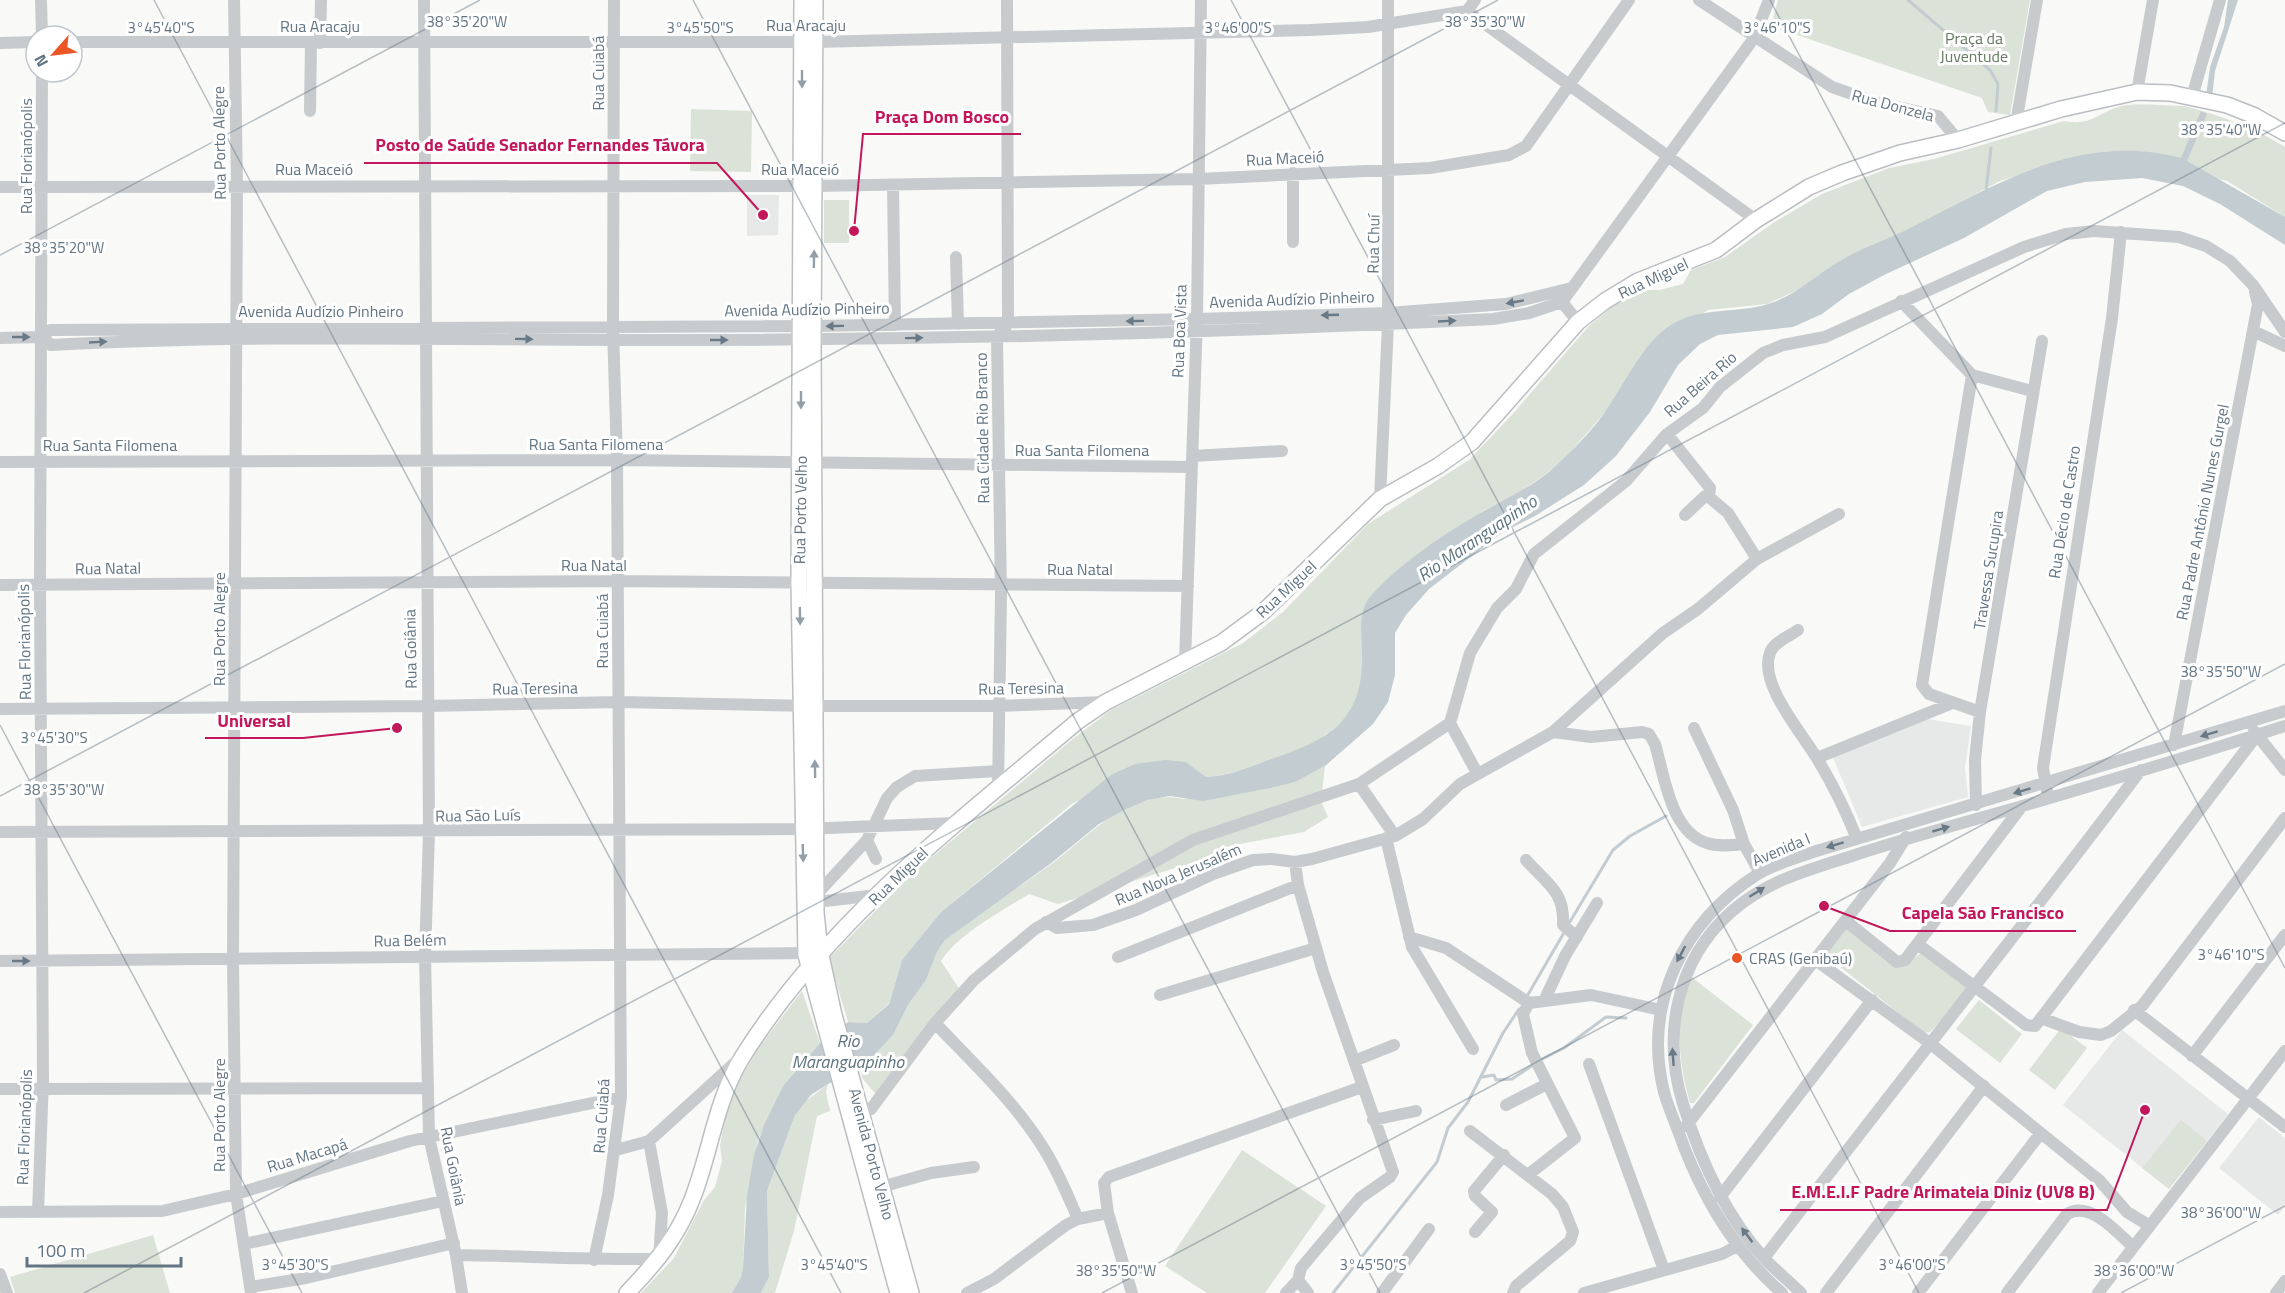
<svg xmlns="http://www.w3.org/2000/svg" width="2285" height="1293" viewBox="0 0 2285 1293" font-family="'Titillium Web',sans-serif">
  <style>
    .built { fill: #e7e8e8 }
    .green { fill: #dbe2d8 }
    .water { fill: #c2ccd1 }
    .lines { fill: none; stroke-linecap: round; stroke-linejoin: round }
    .stream { stroke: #c2ccd1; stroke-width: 3 }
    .major-casing { stroke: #babec2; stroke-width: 18 }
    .minor { stroke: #c7cbce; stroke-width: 12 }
    .major { stroke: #fff; stroke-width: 15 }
    .oneway { fill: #929ea8 }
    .oneway2 { fill: #687987 }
    .ticks { fill: none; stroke: #637583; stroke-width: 1.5; stroke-opacity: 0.45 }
    .poi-dot { fill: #ea5626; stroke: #fff; stroke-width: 2 }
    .labels { text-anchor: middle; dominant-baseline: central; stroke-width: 6; stroke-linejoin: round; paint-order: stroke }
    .street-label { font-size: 16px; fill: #637583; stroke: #fff }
    .park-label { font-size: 16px; fill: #667a62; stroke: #fff }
    .poi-label { font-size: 16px; fill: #637583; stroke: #fff; text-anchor: start }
    .water-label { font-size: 18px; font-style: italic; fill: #5e747d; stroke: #fff }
    .ticks-label { font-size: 15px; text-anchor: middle; fill: #637583; stroke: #fff; stroke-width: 6; stroke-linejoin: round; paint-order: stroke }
    .leader { fill: none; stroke: #c2185b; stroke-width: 2 }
    .callout-dot { fill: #c2185b; stroke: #fff; stroke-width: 2 }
    .callout-label { font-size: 18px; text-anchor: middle; font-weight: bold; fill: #c2185b; stroke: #fff; stroke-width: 6; stroke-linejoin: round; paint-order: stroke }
  </style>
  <rect width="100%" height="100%" fill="#f9f9f7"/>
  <path class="built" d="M 747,195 L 779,195 L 778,235 L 747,236 Z
    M 1927,719 L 1971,726 L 1965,767 L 1968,797 L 1862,827 L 1832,755 Z
    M 2122,1030 L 2228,1114 L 2169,1189 L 2063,1105 Z
    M 2259,1117 L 2285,1138 L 2285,1206 L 2278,1215 L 2219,1168 Z"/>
  <path class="green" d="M 1778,0 L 2030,0 L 2010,115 L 1988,112 L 1982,98 L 1771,26 Z
    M 2185,106 C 2220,116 2254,127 2285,147 L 2285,217 L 2227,181 L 2110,151 L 2074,157 L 2000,181 L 1913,227 L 1841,260 L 1804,287 L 1767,304 L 1708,310 L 1644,353 L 1606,411 L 1561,463 L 1517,494 L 1483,511 L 1361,632 C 1362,652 1365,687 1355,705 C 1333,745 1250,773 1206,777 L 1186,762 L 1073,803 L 941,912 L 902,960 L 889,1003 L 867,1023 L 848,1022 L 829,958 L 913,873 L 1074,738 L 1111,710 L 1243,643 L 1283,612 L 1368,524 L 1469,460 L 1510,417 L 1588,327 L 1612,307 L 1643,290 L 1659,290 L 1683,284 L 1691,270 L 1725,257 L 1773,223 L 1822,194 L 1889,168 L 1934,159 L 2064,121 C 2090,126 2097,114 2118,107 C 2134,102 2167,106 2185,106 Z
    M 691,109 L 752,111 L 751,172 L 690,171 Z
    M 824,200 L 849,200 L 849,243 L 824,243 Z
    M 1325,766 L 1321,801 L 1328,817 L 1304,832 L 1229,846 L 1198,861 L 1058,904 L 1029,894 C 1002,911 959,933 941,961 L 962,993 L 879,1098 L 862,1078 L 861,1069 L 893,1035 L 908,1005 L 926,980 L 937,952 L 945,940 C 979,914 1015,890 1050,865 C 1089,836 1130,787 1184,799 L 1295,782 Z
    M 1849,926 L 1905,964 L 1921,953 L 1966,986 L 1966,994 L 1930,1032 L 1924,1033 L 1825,955 L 1826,947 Z
    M 1689,975 L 1753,1025 L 1694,1103 L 1690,1103 C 1677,1057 1676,1021 1689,975 Z
    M 802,991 L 820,1043 L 783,1086 L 758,1140 L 745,1209 L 743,1267 L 741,1277 L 732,1293 L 641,1293 L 674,1258 L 704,1200 L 715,1187 L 722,1161 L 720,1145 L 727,1109 L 740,1079 L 759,1047 Z
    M 1979,1000 L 2022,1034 L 2000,1063 L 1956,1029 Z
    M 2061,1028 L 2087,1048 L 2055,1090 L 2029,1070 Z
    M 828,1084 L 826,1092 L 830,1111 L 817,1116 L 794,1231 L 775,1293 L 761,1293 L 769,1277 L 767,1191 L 795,1115 L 801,1105 Z
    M 2181,1120 L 2207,1141 L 2169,1189 L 2142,1168 Z
    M 1242,1150 L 1326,1206 L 1265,1293 L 1207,1293 L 1165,1266 Z
    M 153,1235 L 170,1293 L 15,1293 L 10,1277 Z"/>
  <path class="water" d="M 2228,0 L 2238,0 L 2215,71 L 2212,98 L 2206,96 L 2210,67 L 2224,27 Z
    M 2201,111 L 2207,114 L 2187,161 L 2285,217 L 2285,245 L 2220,204 L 2183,186 L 2142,178 L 2085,182 L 2047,191 L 1964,238 L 1884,275 L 1849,294 L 1822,314 L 1793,327 L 1718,335 L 1700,344 L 1678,365 L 1650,412 L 1616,456 L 1584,485 L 1535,516 L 1503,532 L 1429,589 L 1406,615 L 1395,633 L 1395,675 L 1388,702 L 1373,724 L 1325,766 L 1295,782 L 1270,788 L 1203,801 L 1170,796 L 1147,800 L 1124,810 L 1099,824 L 1050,864 L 945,940 L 937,952 L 926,980 L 908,1005 L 893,1035 L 861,1069 L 828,1084 L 811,1095 L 795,1115 L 767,1191 L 769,1277 L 761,1293 L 732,1293 L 741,1277 L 743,1267 L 747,1196 L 754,1155 L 764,1125 L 783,1086 L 820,1043 L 848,1022 L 867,1023 L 889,1004 L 902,960 L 941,912 L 1111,775 L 1135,764 L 1165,760 L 1186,762 L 1206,777 C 1233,775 1247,768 1272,759 C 1323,741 1360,725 1362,664 C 1363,644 1356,613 1370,597 C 1397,565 1447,532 1484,511 C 1511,496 1540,483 1562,460 C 1578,445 1595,427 1607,409 C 1625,383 1644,341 1671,325 C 1702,306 1736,314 1768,304 C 1797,295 1817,274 1843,259 C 1866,246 1892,238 1916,225 C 2000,182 2082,132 2181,158 Z"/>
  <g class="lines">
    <path class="stream" d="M 1908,0 L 1990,70 L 1998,84 L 1996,111
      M 1986,191 L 1991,148
      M 1568,925 L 1613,850 L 1630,836 L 1666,816
      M 1526,998 L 1565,931
      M 1538,1061 L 1564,1048 L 1606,1017 L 1626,1018
      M 1482,1077 L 1494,1075 L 1496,1080 L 1512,1079 L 1533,1065
      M 1333,1293 L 1437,1162 L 1448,1128 L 1468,1102 L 1503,1033 L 1519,1009"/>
    <g class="major-casing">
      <path id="major" d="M 802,0 L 799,583 L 806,955 L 898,1293
        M 815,0 L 813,342 L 816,913 L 820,951 L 834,1015 L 911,1293
        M 627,1293 C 655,1264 679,1235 693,1197 C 711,1150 716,1099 743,1056 C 828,921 957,823 1078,721 L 1106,702 L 1221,643 L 1263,612 L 1380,499 L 1438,466 L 1472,442 L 1578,322 L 1605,301 L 1638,281 L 1716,250 L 1756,220 L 1809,187 L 1842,173 L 1900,153 L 1958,140 L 2061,109 L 2137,92 L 2170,93 L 2227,105 L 2255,116 L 2285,133"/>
    </g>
    <path class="minor" d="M 41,0 L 42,36
      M 234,0 L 237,186 L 233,960 L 236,1194 L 251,1293
      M 424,0 L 429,832 L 425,956 L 429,1137 L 456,1255 L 462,1293
      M 1699,0 L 1832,87 L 1875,102 L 1938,116 L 1958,140
      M 1467,11 L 1756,220
      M 1467,11 L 1475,0
      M 72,42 L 815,42 L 1310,30 L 1368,27 L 1467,11
      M 0,43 L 36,42
      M 320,43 L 321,0
      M 2137,92 L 2153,0
      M 2192,97 L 2220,0
      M 310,111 L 311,43
      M 2016,123 L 2037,0
      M 893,185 L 895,325
      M 0,187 L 814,186 L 1198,179 L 1430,168 L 1509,155 L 1526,146 L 1629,0
      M 1293,242 L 1293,173
      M 956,257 L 958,324
      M 1901,301 L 1972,375 L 2032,391
      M 1578,322 L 1562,302 L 1754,38 L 1769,0
      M 2253,331 L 2285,346
      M 42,337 L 51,345 C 254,334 456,340 660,340 C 938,340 1215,333 1493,319 L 1529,313 L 1562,302
      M 0,338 L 42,337 L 50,330 L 815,326 L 1197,319 L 1388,313 L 1506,304 L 1572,288
      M 1972,375 L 1922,685 L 1929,694 L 1980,712
      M 1667,434 L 1710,488 L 1709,497
      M 1192,456 L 1282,451
      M 0,462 L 617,460 L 1191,467
      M 1380,499 L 1388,324 L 1388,0
      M 1685,515 L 1705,496 L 1709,497 L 1728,513 L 1757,559
      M 0,585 L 618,581 L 1188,586
      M 1798,630 C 1790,636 1773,642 1770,653 C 1758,684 1803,734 1818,760 C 1833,785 1846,811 1857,839
      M 1185,662 L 1197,319 L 1201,0
      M 0,709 L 427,706 L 619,702 L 814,706 L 999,706 L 1106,702
      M 1694,728 L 1733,810 L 1744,844
      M 2254,731 L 2285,770
      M 1553,732 L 1663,633 L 1698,609 L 1757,559 L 1839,514
      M 2174,745 L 2258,304 L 2255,292
      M 1817,758 L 1950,704
      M 1477,773 L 1450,723 L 1470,653 L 1497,608 L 1516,589 L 1534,554 L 1626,481 L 1667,434 L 1703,408 L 1720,387 L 1763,353 L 1783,345 L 1825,337 L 2024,247 L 2066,234 L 2094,231 L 2179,237 L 2206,246 L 2230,261 L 2253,285 L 2285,332
      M 1359,784 L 1395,836
      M 998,789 L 1001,594 L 997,336 L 1008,324 L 1007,0
      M 2047,791 L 2043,768 L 2112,318 L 2121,232
      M 1976,805 L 1975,760 L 1980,712 L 2042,341
      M 0,832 L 802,829 L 955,823
      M 1386,838 L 1412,947 L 1473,1049
      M 867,840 L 876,859
      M 1526,860 C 1547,884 1565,891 1563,925 L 1577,937
      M 1295,862 L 1298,885 L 1323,972 L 1393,1172 L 1390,1177 L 1360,1198 L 1301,1268 L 1298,1280 L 1308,1293
      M 816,895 L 867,840 L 887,798 L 897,787 L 915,776 L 998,771
      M 816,902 L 877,895
      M 1846,921 L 1897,962 L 1905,960 L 2022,806
      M 1046,922 L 1057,928 L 1093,925 L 1136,910 L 1213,874 L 1253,860 L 1272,859 L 1295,862 L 1312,859 L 1395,836 L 1423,819 L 1460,784 L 1553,732 L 1591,737 L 1642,732 L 1649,734 L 1655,744 C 1664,775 1671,833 1707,843 C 1718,847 1732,845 1744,844 L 1760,873
      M 1409,937 L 1446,948 L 1529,1003 L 1591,995 L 1661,1010
      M 1919,945 L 2026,1025 L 2035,1026 L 2257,735
      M 1118,957 L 1298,885
      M 1814,959 L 1931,1044 L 2100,1181 L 2127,1212 L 2150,1226
      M 0,961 L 813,953
      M 1160,995 L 1316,948
      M 1544,1001 L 1565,956 L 1597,903
      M 2134,1010 L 2285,1127
      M 2041,1018 L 2079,1032 L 2101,1035 L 2111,1031 L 2142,1006 L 2285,818
      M 935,1023 C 973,1063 1015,1102 1044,1149 C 1058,1171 1068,1196 1078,1219
      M 2192,1056 L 2285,935
      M 1354,1061 L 1394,1045
      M 1589,1064 L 1664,1270
      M 0,1089 L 427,1088
      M 1506,1105 L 1547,1084
      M 860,1114 L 871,1109 L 935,1023 L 974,980 L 1035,929 L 1193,840 L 1359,784 L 1450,723
      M 1373,1120 L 1416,1111
      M 1686,1126 L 1890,863 L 1906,837
      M 1470,1131 L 1552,1194 L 1563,1207 L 1573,1232 L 1570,1241 L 1516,1286 L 1513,1293
      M 616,1150 L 649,1141 L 738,1060
      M 1529,1174 L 1575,1138 L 1532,1053 L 1523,1014 L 1529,1003
      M 881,1187 L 931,1173 L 974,1167
      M 1720,1197 L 1872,1000
      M 0,1212 L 162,1211 L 236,1194 L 410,1141 L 621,1097
      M 38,1212 L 43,1080 L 40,585 L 42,72
      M 1475,1232 L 1492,1212 L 1475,1196 L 1474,1191 L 1504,1155
      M 244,1244 L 443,1201
      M 456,1255 C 524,1256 591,1260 659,1259 L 662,1213 L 649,1141
      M 1764,1258 C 1889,1095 2017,934 2141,770
      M 594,1260 L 608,1195 L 621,1097 L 617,460 L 613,328 L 614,0
      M 0,1274 L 7,1293
      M 250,1287 L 306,1278 L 454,1243
      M 967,1293 L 994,1279 L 1066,1225 L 1078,1219 L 1108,1213
      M 1132,1293 L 1108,1213 L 1104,1183 L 1109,1177 L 1362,1087
      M 1286,1293 L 1298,1280
      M 1382,1293 L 1429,1229
      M 1584,1293 L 1722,1254 L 1737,1246
      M 1782,1293 C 1736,1253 1706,1203 1684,1147 C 1678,1129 1669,1110 1664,1092 C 1642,1003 1684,921 1758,874 C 1774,864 1795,859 1813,852 L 2285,711
      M 1801,1293 C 1789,1281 1775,1270 1764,1258 C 1725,1215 1700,1159 1683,1104 C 1662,1035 1676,961 1731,912 C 1766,881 1808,870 1852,856 C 1907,838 1963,823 2019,807 C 2108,781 2197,754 2285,726
      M 1826,1293 L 1984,1086
      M 1918,1293 L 2040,1134
      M 2007,1293 L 2067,1214 C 2090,1200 2118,1233 2133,1247
      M 2098,1293 L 2285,1051
      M 2276,1293 L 2285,1281"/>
    <use href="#major" class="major"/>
  </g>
  <defs><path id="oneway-solid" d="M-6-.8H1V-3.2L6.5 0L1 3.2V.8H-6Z" transform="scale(1.5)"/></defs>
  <g class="oneway">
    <use href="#oneway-solid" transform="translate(802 79) rotate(90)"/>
    <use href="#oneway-solid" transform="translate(814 259) rotate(-89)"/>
    <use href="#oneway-solid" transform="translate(801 400) rotate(90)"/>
    <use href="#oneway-solid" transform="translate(800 616) rotate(89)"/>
    <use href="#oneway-solid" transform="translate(815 769) rotate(-91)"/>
    <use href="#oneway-solid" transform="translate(803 853) rotate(88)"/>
  </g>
  <g class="oneway2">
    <use href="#oneway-solid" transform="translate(1515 302) rotate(170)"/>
    <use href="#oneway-solid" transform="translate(1330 315) rotate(178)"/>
    <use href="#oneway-solid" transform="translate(1135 321) rotate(179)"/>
    <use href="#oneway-solid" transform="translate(1447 321) rotate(-3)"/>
    <use href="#oneway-solid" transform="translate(835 326) rotate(179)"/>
    <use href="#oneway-solid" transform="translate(21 337)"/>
    <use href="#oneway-solid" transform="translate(914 338) rotate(-1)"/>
    <use href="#oneway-solid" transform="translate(524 339) rotate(1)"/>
    <use href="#oneway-solid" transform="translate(719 340)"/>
    <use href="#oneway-solid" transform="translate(98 342) rotate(-3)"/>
    <use href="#oneway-solid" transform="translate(2209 734) rotate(163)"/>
    <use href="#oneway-solid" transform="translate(2022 791) rotate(163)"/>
    <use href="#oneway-solid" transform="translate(1941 829) rotate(-16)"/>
    <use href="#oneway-solid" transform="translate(1835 845) rotate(163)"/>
    <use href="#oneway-solid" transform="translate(1757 892) rotate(-32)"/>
    <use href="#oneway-solid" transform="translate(1681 954) rotate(118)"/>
    <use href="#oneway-solid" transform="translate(21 961)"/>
    <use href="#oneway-solid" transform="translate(1673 1057) rotate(-94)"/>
    <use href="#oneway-solid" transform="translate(1747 1235) rotate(-127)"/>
  </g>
  <path class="ticks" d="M 154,0 L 841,1293M 693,0 L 1380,1293M 1231,0 L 1919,1293M 1770,0 L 2285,968M 0,255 L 480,0M 0,725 L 302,1293M 0,796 L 1498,0M 84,1293 L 2285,123M 1102,1293 L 2285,664M 2121,1293 L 2285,1206"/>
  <circle class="poi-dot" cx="1737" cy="958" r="6"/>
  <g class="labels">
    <g class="street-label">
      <text x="806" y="25">Rua Aracaju</text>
      <text x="320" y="26">Rua Aracaju</text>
      <text transform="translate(598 73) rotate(-90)">Rua Cuiabá</text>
      <text transform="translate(1893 105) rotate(15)">Rua Donzela</text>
      <text transform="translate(219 143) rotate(-91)">Rua Porto Alegre</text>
      <text transform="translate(26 156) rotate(-90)">Rua Florianópolis</text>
      <text transform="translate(1285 158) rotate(-3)">Rua Maceió</text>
      <text x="314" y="169">Rua Maceió</text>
      <text x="800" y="169">Rua Maceió</text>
      <text transform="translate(1373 244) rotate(-89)">Rua Chuí</text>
      <text transform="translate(1653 278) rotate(-25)">Rua Miguel</text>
      <text transform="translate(1292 299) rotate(-2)">Avenida Audízio Pinheiro</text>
      <text transform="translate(807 309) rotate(-1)">Avenida Audízio Pinheiro</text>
      <text x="321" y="311">Avenida Audízio Pinheiro</text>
      <text transform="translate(1179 331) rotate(-88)">Rua Boa Vista</text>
      <text transform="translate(1700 384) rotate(-41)">Rua Beira Rio</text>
      <text transform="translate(982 428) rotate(-91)">Rua Cidade Rio Branco</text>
      <text x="596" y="444">Rua Santa Filomena</text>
      <text x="110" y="445">Rua Santa Filomena</text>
      <text x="1082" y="450">Rua Santa Filomena</text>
      <text transform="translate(800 510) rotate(-89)">Rua Porto Velho</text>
      <text transform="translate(2064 512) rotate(-81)">Rua Décio de Castro</text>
      <text transform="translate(2202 512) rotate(-79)">Rua Padre Antônio Nunes Gurgel</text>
      <text x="594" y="565">Rua Natal</text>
      <text transform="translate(108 568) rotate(-1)">Rua Natal</text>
      <text x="1080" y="569">Rua Natal</text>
      <text transform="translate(1988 570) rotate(-81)">Travessa Sucupira</text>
      <text transform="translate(1286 589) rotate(-43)">Rua Miguel</text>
      <text transform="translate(219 629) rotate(-90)">Rua Porto Alegre</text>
      <text transform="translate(602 631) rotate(-90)">Rua Cuiabá</text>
      <text transform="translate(24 642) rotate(-91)">Rua Florianópolis</text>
      <text transform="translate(410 649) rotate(-91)">Rua Goiânia</text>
      <text transform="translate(535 688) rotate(-1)">Rua Teresina</text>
      <text transform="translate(1021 688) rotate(-1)">Rua Teresina</text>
      <text transform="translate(478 815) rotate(-1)">Rua São Luís</text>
      <text transform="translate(1781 849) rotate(-23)">Avenida I</text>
      <text transform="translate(1178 874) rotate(-23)">Rua Nova Jerusalém</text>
      <text transform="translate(898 876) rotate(-44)">Rua Miguel</text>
      <text transform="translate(410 940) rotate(-1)">Rua Belém</text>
      <text transform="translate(219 1115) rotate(-90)">Rua Porto Alegre</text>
      <text transform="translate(601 1116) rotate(-86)">Rua Cuiabá</text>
      <text transform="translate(24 1127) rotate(-88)">Rua Florianópolis</text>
      <text transform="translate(872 1154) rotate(75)">Avenida Porto Velho</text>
      <text transform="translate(307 1155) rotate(-17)">Rua Macapá</text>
      <text transform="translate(454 1166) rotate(79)">Rua Goiânia</text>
    </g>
    <g class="park-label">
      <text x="1974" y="38">Praça da<tspan x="1974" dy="18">Juventude</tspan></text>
    </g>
    <g class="poi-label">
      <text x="1749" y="958">CRAS (Genibaú)</text>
    </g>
    <g class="water-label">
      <text transform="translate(1477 538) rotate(-34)">Rio Maranguapinho</text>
      <text x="848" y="1040">Rio<tspan x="848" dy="21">Maranguapinho</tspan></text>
    </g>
  </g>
  <g class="ticks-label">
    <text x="467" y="27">38°35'20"W</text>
    <text x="1485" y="27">38°35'30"W</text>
    <text x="161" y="33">3°45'40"S</text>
    <text x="700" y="33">3°45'50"S</text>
    <text x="1238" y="33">3°46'00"S</text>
    <text x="1777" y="33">3°46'10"S</text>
    <text x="2221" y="135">38°35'40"W</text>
    <text x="64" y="253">38°35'20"W</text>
    <text x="2221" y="677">38°35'50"W</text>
    <text x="54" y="743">3°45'30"S</text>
    <text x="64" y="795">38°35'30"W</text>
    <text x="2231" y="960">3°46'10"S</text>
    <text x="2221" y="1218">38°36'00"W</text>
    <text x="295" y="1270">3°45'30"S</text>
    <text x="834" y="1270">3°45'40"S</text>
    <text x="1373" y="1270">3°45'50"S</text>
    <text x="1912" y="1270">3°46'00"S</text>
    <text x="1116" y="1276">38°35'50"W</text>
    <text x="2134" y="1276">38°36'00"W</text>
  </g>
  <path class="leader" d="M854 231L863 134H1021M763 215L717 163H364M397 728L303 738H205M1824 906L1890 931H2076M2145 1110L2107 1210H1780"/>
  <g class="callout-dot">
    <circle cx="854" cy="231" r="6"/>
    <circle cx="763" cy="215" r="6"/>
    <circle cx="397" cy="728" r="6"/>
    <circle cx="1824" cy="906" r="6"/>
    <circle cx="2145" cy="1110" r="6"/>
  </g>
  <g class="callout-label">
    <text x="942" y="123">Praça Dom Bosco</text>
    <text x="540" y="151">Posto de Saúde Senador Fernandes Távora</text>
    <text x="254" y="727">Universal</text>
    <text x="1983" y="919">Capela São Francisco</text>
    <text x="1943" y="1198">E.M.E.I.F Padre Arimateia Diniz (UV8 B)</text>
  </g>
  <g transform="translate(54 54) rotate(242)"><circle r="28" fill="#ffffff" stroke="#c1c8cd" stroke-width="1.5"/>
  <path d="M0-4.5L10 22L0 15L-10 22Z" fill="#ea5626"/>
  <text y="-9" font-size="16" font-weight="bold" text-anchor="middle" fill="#637583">N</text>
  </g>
  <path d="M27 1257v9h154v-9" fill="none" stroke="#637583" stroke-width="3"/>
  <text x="36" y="1257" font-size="18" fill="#637583" stroke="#ffffff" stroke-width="4.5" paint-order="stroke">100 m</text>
</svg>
